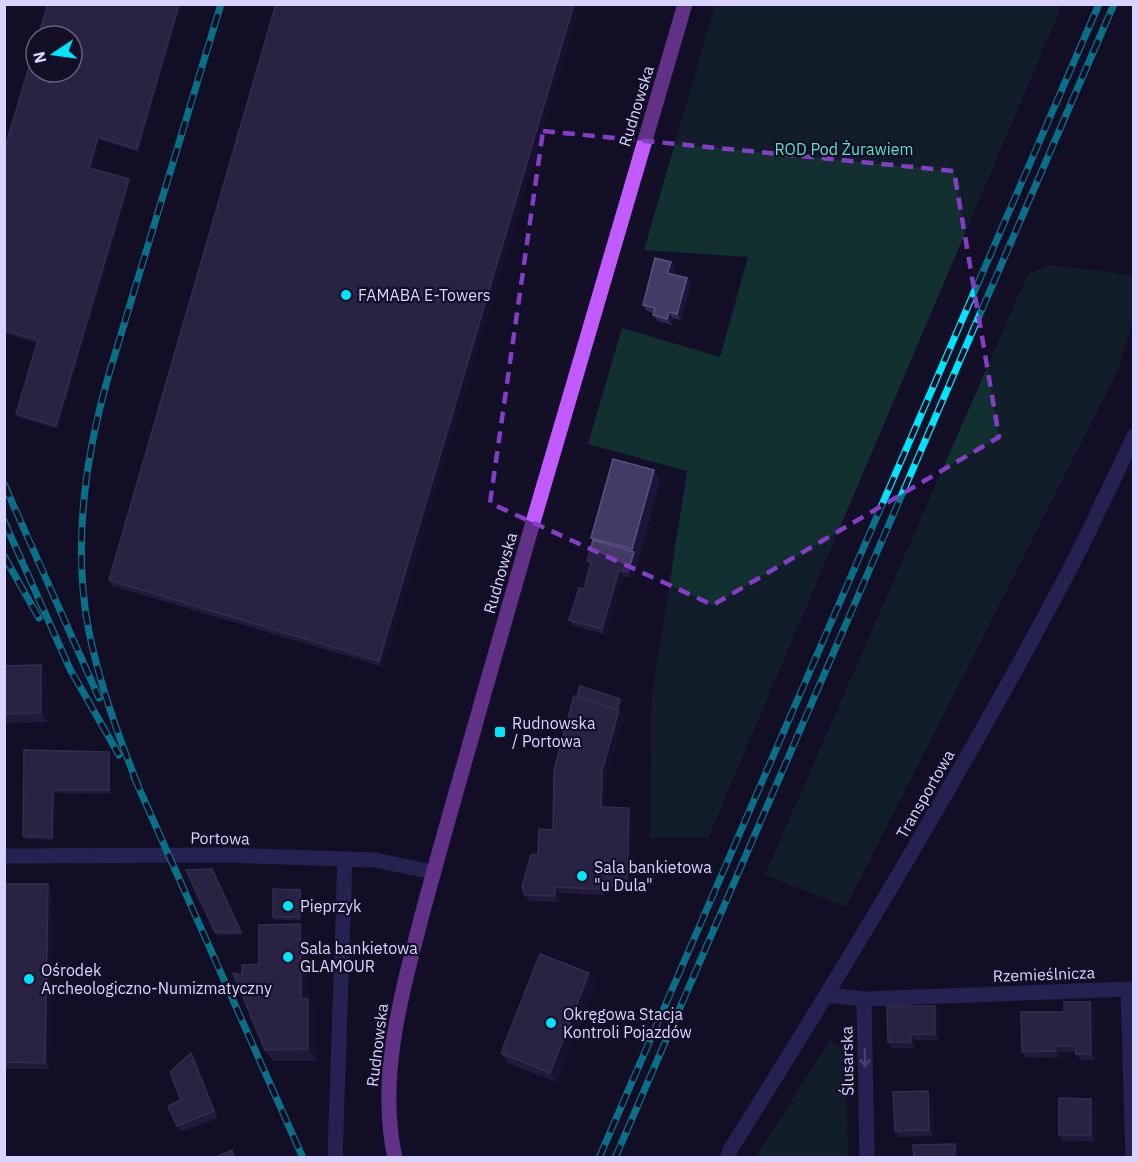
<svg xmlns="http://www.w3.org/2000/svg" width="1138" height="1162" viewBox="0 0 1138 1162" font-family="'IBM Plex Sans',sans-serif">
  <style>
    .green { fill: #12302f }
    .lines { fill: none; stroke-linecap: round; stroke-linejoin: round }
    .minor { stroke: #3d3a85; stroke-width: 15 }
    .major { stroke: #c25bff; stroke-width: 15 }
    .rail-casing { stroke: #00e5ff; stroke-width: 7 }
    .rail { stroke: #130f26; stroke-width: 4.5; stroke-dasharray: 14; stroke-linecap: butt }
    .wall { fill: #312854 }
    .shaded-wall { fill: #1d163a }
    .building { fill: #433a66; stroke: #5a527e; stroke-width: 1.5 }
    .oneway { stroke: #837fbc }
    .marked { fill: none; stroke: #843dc5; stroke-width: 4.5; stroke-dasharray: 12 8; stroke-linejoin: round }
    .poi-dot { fill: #00e5ff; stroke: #130f26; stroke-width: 2 }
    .labels { text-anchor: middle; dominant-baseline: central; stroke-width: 4.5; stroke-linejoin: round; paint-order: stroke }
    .street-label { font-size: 16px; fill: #d9d4ff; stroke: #130f26 }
    .park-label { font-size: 16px; fill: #5fe0c0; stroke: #130f26 }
    .poi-label { font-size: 16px; fill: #d9d4ff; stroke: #130f26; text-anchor: start }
  </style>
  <rect width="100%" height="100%" fill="#130f26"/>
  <path class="green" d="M 715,5 L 1062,5 L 708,838 L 650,838 L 652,696 L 687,471 L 588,444 L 622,328 L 720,357 L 748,257 L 644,250 Z
    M 1049,265 L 1133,275 L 1133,320 L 1118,370 L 846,907 L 765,875 L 1028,274 Z
    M 830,1040 L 845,1051 L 848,1157 L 756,1157 Z"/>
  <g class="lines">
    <path class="minor" d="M 4,856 L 228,855 L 375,860 L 433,872
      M 828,995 L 864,999 L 1128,989 L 1133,1158
      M 864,999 L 867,1158
      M 335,1158 L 345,859
      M 728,1158 L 730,1150 C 844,969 954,787 1054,599 C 1083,546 1108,491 1134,436"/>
    <path class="major" d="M 395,1158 C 377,1077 402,993 422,915 C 442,840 464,765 485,690 C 550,461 617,233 685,4"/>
    <g class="rail-casing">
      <path id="rail" d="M 4,484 L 99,698
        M 4,521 L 70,669 L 119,755
        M 4,556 L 39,618
        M 134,777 L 303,1158
        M 138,785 C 118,736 100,685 89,632 C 72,546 85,457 109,374 L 221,4
        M 599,1158 L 1099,4
        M 615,1158 L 1114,4"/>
    </g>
    <use href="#rail" class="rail"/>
  </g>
  <path class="wall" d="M 48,4 L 139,152 L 100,140 L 92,169 L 129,179 L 131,183 L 58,429 L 18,417 L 16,414 L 37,343 L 4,333 L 4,151 Z
    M 276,4 L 580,4 L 384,667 L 113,586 L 109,580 Z
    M 671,262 L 675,268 L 673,274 L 691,284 L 681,320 L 673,318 L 672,325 L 658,321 L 653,315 L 654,313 L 647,311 L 643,305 Z
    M 654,470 L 660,480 L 633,578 L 623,576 L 606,635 L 574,626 L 569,620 L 584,589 L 590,565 L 587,561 L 593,540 L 591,538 Z
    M 4,666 L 47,674 L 48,722 L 4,723 Z
    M 622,702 L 619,710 L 624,716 L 606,777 L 605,807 L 633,814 L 632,892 L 604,891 L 604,895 L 560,893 L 559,902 L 529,901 L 525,895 L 538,854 L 553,830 Z
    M 24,750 L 111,755 L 111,794 L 55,793 L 54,840 L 25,839 L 23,836 Z
    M 212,869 L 214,873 L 243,935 L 217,935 L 215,932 Z
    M 4,884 L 52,890 L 50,1069 L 5,1069 Z
    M 302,893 L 302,920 L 275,920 L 273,917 Z
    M 300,924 L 309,936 L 309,1001 L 316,1011 L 317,1061 L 273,1061 L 265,1050 L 242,975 L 259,964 Z
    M 589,973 L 596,983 L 557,1082 L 507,1063 L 501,1053 Z
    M 1095,1008 L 1095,1060 L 1081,1060 L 1076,1054 L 1076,1052 L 1060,1052 L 1060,1057 L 1026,1058 L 1022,1052 Z
    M 939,1012 L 939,1040 L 915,1040 L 915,1048 L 892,1048 L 888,1042 Z
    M 191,1053 L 195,1059 L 218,1118 L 181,1132 L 177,1126 Z
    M 932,1097 L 933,1136 L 899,1137 L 895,1131 Z
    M 1096,1105 L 1095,1142 L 1063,1141 L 1059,1135 Z"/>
  <path class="shaded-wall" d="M 179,4 L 182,4 L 139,152 L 137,149 Z
    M 574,4 L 580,4 L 384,667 L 379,661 Z
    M 98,137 L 100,140 L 91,171 L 89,168 Z
    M 129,179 L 131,183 L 58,429 L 56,426 Z
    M 671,262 L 675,268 L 672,279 L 667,273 Z
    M 687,278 L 691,284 L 681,320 L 677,314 Z
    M 669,312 L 673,318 L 672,325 L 667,319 Z
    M 654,470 L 660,480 L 633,578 L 628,572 L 634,552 L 632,549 Z
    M 619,570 L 623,576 L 606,635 L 602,629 Z
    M 41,665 L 47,674 L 48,722 L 41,713 Z
    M 620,699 L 622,702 L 619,710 L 624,716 L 606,777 L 605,813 L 601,807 L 602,771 Z
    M 109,752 L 111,755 L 111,794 L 109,790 Z
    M 53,790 L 55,793 L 54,840 L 52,837 Z
    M 629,808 L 633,814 L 632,892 L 627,886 Z
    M 212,869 L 214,873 L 243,935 L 241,932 Z
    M 48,884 L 52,890 L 50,1069 L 45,1063 Z
    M 600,885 L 604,891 L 604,895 L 599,889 Z
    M 555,887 L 560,893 L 559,902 L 555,896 Z
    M 300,890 L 302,893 L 302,920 L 300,917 Z
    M 300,924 L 309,936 L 309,1001 L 316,1011 L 317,1061 L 308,1049 L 301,999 Z
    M 589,973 L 596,983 L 557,1082 L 550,1073 Z
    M 1090,1002 L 1095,1008 L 1095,1060 L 1091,1054 Z
    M 935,1006 L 939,1012 L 939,1040 L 935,1034 Z
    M 911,1034 L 915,1040 L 915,1048 L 911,1042 Z
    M 1056,1046 L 1060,1052 L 1060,1057 L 1056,1051 Z
    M 191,1053 L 195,1059 L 218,1118 L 214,1111 Z
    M 928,1091 L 932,1097 L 933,1136 L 929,1130 Z
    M 1091,1099 L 1096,1105 L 1095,1142 L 1091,1135 Z
    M 955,1144 L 959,1150 L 959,1158 L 955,1158 Z"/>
  <path class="building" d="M 48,4 L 179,4 L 137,149 L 98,137 L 89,168 L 129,179 L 56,426 L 16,414 L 38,340 L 4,330 L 4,151 L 36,44 L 36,72 L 72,72 L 72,36 L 38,36 Z
    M 276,4 L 574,4 L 379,661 L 109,580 Z
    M 655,258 L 671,262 L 667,273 L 687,278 L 677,314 L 669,312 L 667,319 L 653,315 L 655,308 L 643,305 Z
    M 613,459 L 654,470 L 632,549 L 591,538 Z
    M 593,540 L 634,552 L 628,572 L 619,570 L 602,629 L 569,620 L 579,588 L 584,589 L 591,562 L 587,561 Z
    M 41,665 L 41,713 L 4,714 L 4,666 Z
    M 580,686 L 620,699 L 617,709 L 577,697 Z
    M 574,696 L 619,710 L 602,771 L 601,807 L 629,808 L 627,886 L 600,885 L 599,889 L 555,887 L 555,896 L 525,895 L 522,887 L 531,855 L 538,854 L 539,829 L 553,830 L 554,770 Z
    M 24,750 L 109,752 L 109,790 L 53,790 L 52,837 L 23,836 Z
    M 212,869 L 241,932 L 215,932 L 186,870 Z
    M 4,884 L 48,884 L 45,1063 L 4,1062 Z
    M 273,889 L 300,890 L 300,917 L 273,917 Z
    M 300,924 L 301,999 L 308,999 L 308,1049 L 265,1050 L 233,973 L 242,975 L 242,965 L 259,964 L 259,925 Z
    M 540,954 L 589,973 L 550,1073 L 501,1053 Z
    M 1064,1002 L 1090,1002 L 1091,1054 L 1076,1054 L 1076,1046 L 1056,1046 L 1056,1051 L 1022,1052 L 1021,1012 L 1064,1012 Z
    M 887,1006 L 935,1006 L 935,1034 L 911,1034 L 911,1042 L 888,1042 Z
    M 191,1053 L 214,1111 L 177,1126 L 168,1106 L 181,1100 L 170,1072 Z
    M 928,1091 L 929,1130 L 895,1131 L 893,1092 Z
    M 1059,1098 L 1091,1099 L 1091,1135 L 1059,1135 Z
    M 955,1144 L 955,1158 L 914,1158 L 913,1145 Z
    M 232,1150 L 234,1158 L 214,1158 Z"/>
  <defs><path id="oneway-shaft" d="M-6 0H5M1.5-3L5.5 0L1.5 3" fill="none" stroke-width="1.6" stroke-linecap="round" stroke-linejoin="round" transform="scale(1.5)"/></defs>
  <use class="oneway" href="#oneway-shaft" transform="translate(865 1058) rotate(89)"/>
  <path d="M0 0H1138V1162H0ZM 543,131 L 954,171 L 999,437 L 713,605 L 490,503 Z" fill="#130f26" fill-opacity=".55" fill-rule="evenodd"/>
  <path class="marked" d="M 543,131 L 954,171 L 999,437 L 713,605 L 490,503 Z"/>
  <g class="poi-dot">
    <circle cx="346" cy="295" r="6"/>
    <rect x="494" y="726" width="12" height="12" rx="3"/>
    <circle cx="582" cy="876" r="6"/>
    <circle cx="288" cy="906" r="6"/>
    <circle cx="288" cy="957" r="6"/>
    <circle cx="29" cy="979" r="6"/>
    <circle cx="551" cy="1023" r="6"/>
  </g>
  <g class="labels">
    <g class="street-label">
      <text transform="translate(636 106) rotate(-73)">Rudnowska</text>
      <text transform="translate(500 573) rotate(-74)">Rudnowska</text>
      <text transform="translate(925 794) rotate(-60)">Transportowa</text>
      <text transform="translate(220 838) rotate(1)">Portowa</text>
      <text transform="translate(1044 974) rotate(-2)">Rzemieślnicza</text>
      <text transform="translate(377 1045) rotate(-83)">Rudnowska</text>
      <text transform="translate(847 1061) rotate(-91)">Ślusarska</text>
    </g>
    <g class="park-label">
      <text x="844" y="149">ROD Pod Żurawiem</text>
    </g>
    <g class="poi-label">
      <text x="358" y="295">FAMABA E-Towers</text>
      <text x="512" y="723">Rudnowska<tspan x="512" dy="18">/ Portowa</tspan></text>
      <text x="594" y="867">Sala bankietowa<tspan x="594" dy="18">"u Dula"</tspan></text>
      <text x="300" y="906">Pieprzyk</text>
      <text x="300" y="948">Sala bankietowa<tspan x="300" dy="18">GLAMOUR</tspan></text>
      <text x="41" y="970">Ośrodek<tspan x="41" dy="18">Archeologiczno-Numizmatyczny</tspan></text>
      <text x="563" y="1014">Okręgowa Stacja<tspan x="563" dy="18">Kontroli Pojazdów</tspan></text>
    </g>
  </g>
  <rect width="1138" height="1162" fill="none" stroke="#d9d4ff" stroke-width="12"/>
  <g transform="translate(54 54) rotate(257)"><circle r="28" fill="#130f26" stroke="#625e7d" stroke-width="1.5"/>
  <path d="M0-4.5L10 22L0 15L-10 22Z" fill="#00e5ff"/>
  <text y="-9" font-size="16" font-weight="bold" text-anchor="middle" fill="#d9d4ff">N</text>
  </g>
</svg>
